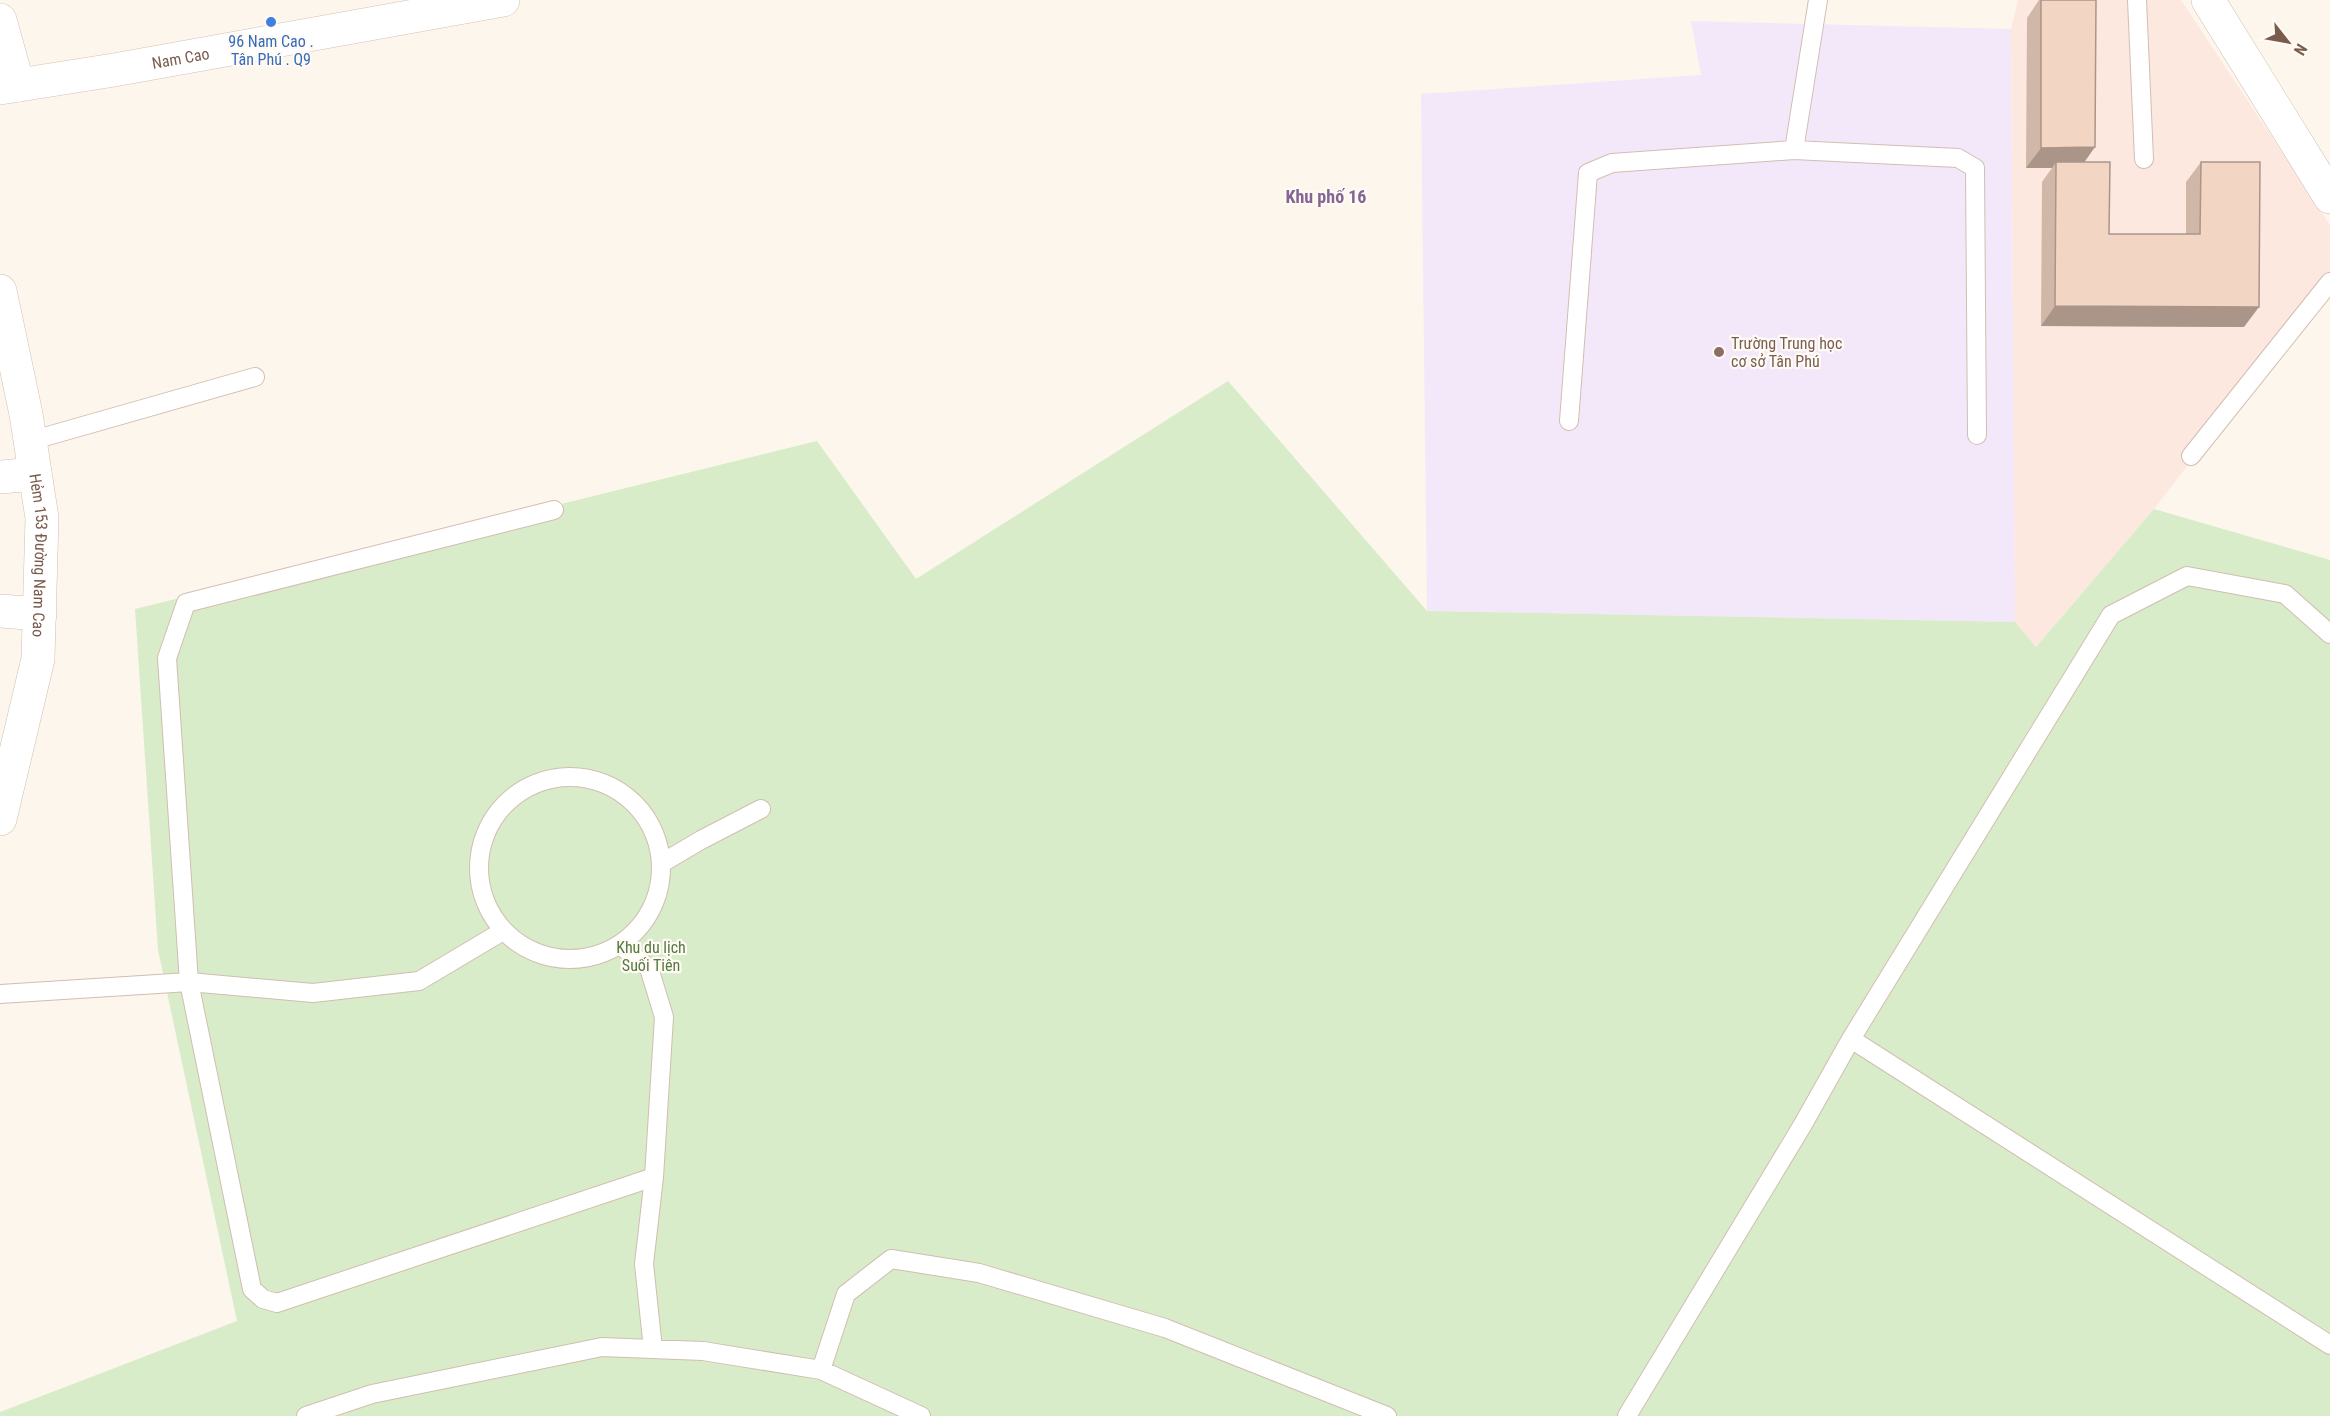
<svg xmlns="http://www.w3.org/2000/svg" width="2330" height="1416" viewBox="0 0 2330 1416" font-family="'Roboto Condensed',sans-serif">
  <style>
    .commercial { fill: #fde8e0 }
    .education { fill: #f3e8fa }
    .green { fill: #d8ecc9 }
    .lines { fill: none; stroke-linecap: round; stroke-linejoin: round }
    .lane-casing { stroke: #d1beb0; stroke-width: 20 }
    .street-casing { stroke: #d1beb0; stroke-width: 34 }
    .secondary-casing { stroke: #d6c0b0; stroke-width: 34 }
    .lane { stroke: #fff; stroke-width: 18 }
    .street { stroke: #fff; stroke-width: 33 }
    .secondary { stroke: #fff; stroke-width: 33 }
    .wall { fill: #d1b7a8 }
    .shaded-wall { fill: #aa9588 }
    .building { fill: #f3d5c3; stroke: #aa9588; stroke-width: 1.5 }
    .shop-dot { fill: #3f7fe0; stroke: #fffaf3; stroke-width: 2 }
    .education-dot { fill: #8d6e63; stroke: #fffaf3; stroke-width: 2 }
    .labels { text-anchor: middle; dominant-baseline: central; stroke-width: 4.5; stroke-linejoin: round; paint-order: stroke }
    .shop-label { font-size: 16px; fill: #366cbe; stroke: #fffaf3 }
    .street-label { font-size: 16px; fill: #7a5c4d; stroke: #fffaf3 }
    .education-label { font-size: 16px; fill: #785e54; stroke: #fffaf3; text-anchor: start }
    .park-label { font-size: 16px; fill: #537a41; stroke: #fffaf3 }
    .neighbourhood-label { font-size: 18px; font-weight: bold; fill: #846695; stroke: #fffaf3 }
  </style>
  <rect width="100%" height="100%" fill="#fdf6ec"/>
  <path class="commercial" d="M 2018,0 L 2181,0 L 2330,225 L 2330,280 L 2154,509 L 2036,647 L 2015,622 L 2011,29 Z"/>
  <path class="education" d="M 1691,21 L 2011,29 L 2015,622 L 1427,611 L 1421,94 L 1701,75 Z"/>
  <path class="green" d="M 1228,381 L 1427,611 L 2015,622 L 2036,647 L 2154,509 L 2330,560 L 2330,1416 L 0,1416 L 0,1412 L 237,1321 L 158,950 L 135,609 L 817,441 L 916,579 Z"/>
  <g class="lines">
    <g class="lane-casing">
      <path id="lane" d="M 1818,0 L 1794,150 L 1958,158 L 1975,168 L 1977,435
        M 2137,0 L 2144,159
        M 1569,421 L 1588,173 L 1612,163 L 1794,150
        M 30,441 L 255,377
        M 2191,456 L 2330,282
        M479 868a91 91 0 1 1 182 0a91 91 0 1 1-182 0Z
        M 662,863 L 701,840 L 761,809
        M 503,931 L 419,981 L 313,993 L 189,982 L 167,658 L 186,603 L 554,510
        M 621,946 L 649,968 L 664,1017 L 654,1177 L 644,1264 L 653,1349
        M 0,994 L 189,982 L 252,1289 L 263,1299 L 277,1303 L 654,1177
        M 1851,1039 L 2330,1345
        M 821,1370 L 846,1294 L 891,1259 L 979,1273 L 1165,1328 L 1387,1416
        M 306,1416 L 372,1394 L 602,1347 L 703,1351 L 821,1370 L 921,1416
        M 1627,1416 L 1802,1126 L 1851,1039 L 2111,615 L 2187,576 L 2285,594 L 2330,634"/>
    </g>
    <g class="street-casing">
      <g id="street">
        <path d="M 2208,0 L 2330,197"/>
        <path d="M 0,20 L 18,85"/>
        <path id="s1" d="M 0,291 L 26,414 L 42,518 L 38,659 L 0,819"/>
        <path d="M 0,477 L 35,474"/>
        <path d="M 0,611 L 40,614"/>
      </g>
    </g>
    <g class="secondary-casing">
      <g id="secondary">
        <path id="s2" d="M 0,88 L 114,70 L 503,0"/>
      </g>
    </g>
    <use href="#lane" class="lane"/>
    <use href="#street" class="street"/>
    <use href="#secondary" class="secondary"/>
  </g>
  <path class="wall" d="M 2039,0 L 2096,0 L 2085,162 L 2109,234 L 2186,234 L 2186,182 L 2201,162 L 2244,327 L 2041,326 L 2042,182 L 2052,168 L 2026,168 L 2027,18 Z"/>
  <path class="shaded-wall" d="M 2095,147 L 2081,167 L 2056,162 L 2052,168 L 2026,168 L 2041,148 Z
    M 2055,306 L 2259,307 L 2244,327 L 2041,326 Z"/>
  <path class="building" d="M 2041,0 L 2096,0 L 2095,147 L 2041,148 Z
    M 2056,162 L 2110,162 L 2109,234 L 2200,234 L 2201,162 L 2260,162 L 2259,307 L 2055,306 Z"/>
  <circle class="shop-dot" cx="271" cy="22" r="6"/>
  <circle class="education-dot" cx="1719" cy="352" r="6"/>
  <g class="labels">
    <g class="shop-label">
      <text x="271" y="41">96 Nam Cao .<tspan x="271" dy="18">Tân Phú . Q9</tspan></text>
    </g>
    <g class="street-label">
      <text stroke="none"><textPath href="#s2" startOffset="183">Nam Cao</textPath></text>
      <text stroke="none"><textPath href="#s1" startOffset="268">Hẻm 153 Đường Nam Cao</textPath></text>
    </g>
    <g class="education-label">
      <text x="1731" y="343">Trường Trung học<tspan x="1731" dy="18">cơ sở Tân Phú</tspan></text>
    </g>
    <g class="park-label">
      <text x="651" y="947">Khu du lịch<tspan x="651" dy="18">Suối Tiên</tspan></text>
    </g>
    <g class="neighbourhood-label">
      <text x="1326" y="196">Khu phố 16</text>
    </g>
  </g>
  <g transform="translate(2288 42) rotate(121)" stroke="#fffaf3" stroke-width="4.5" paint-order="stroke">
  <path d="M0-4.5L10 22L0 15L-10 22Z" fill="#7a5c4d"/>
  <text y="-9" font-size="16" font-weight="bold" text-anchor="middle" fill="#7a5c4d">N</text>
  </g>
</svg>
